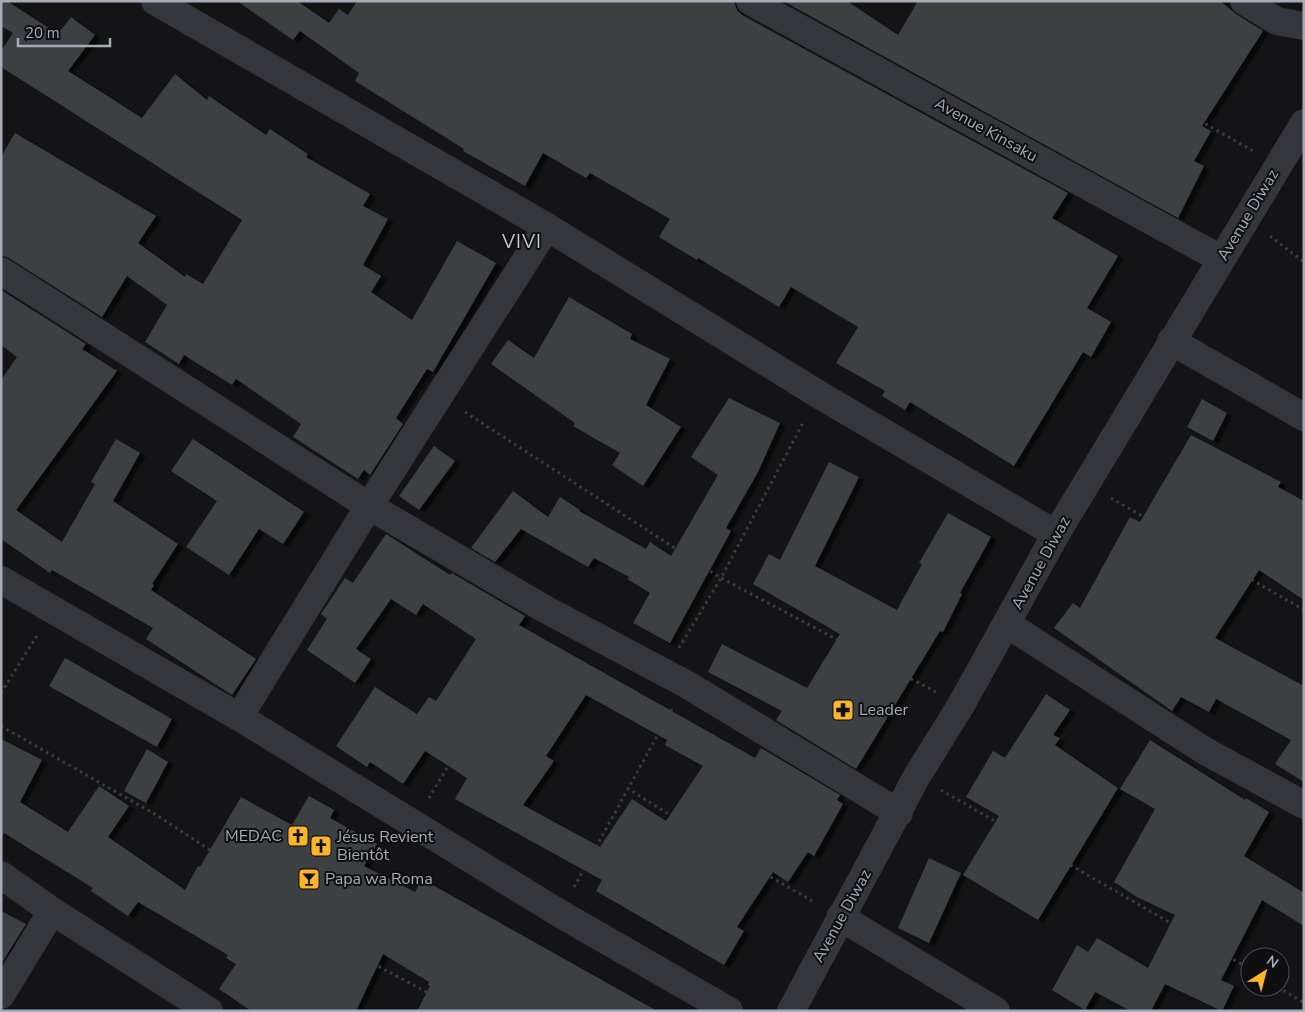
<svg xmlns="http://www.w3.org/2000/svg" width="1305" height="1012" viewBox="0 0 1305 1012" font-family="'Nunito Sans',sans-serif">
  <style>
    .building { fill: #3e3f43; fill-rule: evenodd; filter: url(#shadow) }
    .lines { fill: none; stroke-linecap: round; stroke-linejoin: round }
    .path { stroke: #3b3d43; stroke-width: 3; stroke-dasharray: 2.5 4; stroke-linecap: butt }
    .minor { stroke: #35363b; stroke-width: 28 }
    .labels { text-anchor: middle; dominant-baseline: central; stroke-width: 4; stroke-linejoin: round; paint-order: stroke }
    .street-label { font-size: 16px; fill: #a5abb7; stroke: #0f0f11 }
    .poi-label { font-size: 16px; fill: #a5abb7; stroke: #0f0f11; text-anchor: start }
    .quarter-label { font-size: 19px; letter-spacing: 1px; fill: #c7cad3; stroke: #0f0f11 }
  </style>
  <defs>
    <filter id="shadow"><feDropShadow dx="5.5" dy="3" stdDeviation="1" flood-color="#0009"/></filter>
  </defs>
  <rect width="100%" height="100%" fill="#141416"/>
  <path class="building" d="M 1,1 L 7,1 L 58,34 L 71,17 L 95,35 L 68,71 L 142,118 L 175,74 L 207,100 L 209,96 L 266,135 L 270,129 L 308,154 L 306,157 L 370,194 L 363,206 L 388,219 L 363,265 L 381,276 L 371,292 L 412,320 L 457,241 L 496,263 L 433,372 L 427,369 L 396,418 L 403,424 L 370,475 L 364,470 L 358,479 L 293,437 L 301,424 L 236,379 L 232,385 L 184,355 L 179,364 L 145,342 L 167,305 L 127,276 L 102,317 L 9,258 L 1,255 L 1,157 L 15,133 L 156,216 L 138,243 L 185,277 L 186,274 L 203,284 L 242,220 L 1,67 L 1,51 L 13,33 L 1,26 Z
    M 237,1 L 297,1 L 329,23 L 339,9 L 348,15 L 357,1 L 734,1 L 737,10 L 742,15 L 1068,193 L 1052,218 L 1118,256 L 1087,308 L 1111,322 L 1091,357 L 1083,352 L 1014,466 L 910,402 L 905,410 L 882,396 L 885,391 L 836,363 L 858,327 L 791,287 L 779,307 L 698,258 L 697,260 L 659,237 L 670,219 L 590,173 L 586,178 L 543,153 L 525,186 L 463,151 L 464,149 L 355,81 L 359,73 L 300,31 L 293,40 Z
    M 783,1 L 847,1 L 898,35 L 918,1 L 1220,1 L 1236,14 L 1263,31 L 1202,126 L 1211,131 L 1194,161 L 1204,166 L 1178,218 Z
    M 1,290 L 86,344 L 82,349 L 117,371 L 16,510 L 62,542 L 95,484 L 91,482 L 116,439 L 140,453 L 113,501 L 178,544 L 152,584 L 154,585 L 151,590 L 256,659 L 232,695 L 146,639 L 153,628 L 52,570 L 50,573 L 1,539 L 1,380 L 17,357 L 1,345 Z
    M 569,297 L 632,334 L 630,339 L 670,359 L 646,405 L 681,427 L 643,486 L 612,465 L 620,453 L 573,426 L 575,423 L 491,364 L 508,340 L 534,358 Z
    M 729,398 L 780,423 L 758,472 L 726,528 L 731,531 L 670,643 L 633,623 L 650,593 L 627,579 L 629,577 L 594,558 L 588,567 L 521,529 L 495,562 L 471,548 L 513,491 L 548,517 L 560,497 L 580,510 L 579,511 L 646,549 L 650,542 L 671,556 L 718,475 L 691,457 Z
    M 1202,399 L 1227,413 L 1213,441 L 1187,427 Z
    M 1191,435 L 1281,482 L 1278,487 L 1304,501 L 1304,600 L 1259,570 L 1215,638 L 1304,686 L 1304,782 L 1275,764 L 1291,740 L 1216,699 L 1209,712 L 1181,697 L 1172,711 L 1054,628 L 1073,603 L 1080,608 L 1130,517 L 1140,522 Z
    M 193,439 L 304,512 L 283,544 L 259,529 L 229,575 L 186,547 L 217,501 L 171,471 Z
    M 434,446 L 455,461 L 419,510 L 399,496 Z
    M 829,462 L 859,477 L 815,566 L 897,610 L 922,564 L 919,563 L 948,513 L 991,537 L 960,593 L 962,594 L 943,632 L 940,631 L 856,769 L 776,720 L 782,711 L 708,672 L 722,644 L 807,688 L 840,634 L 753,584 L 769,554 L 780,560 Z
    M 386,534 L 450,575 L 452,573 L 525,616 L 519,625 L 755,758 L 761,748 L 840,795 L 837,800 L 843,804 L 814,856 L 808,852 L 788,882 L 773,872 L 737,927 L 744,931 L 724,965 L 596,891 L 602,880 L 455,799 L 467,778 L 425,751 L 403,784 L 370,762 L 367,767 L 336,746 L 375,687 L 417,714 L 429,697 L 436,701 L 476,639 L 423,604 L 416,615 L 391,599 L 356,649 L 371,659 L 355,683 L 307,650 L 327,619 L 321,614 L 345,578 L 353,583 ZM 586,695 L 667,740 L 665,745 L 703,766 L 666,821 L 632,799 L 600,847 L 523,805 L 554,761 L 546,756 Z
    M 65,658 L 172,719 L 157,747 L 49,686 Z
    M 1046,694 L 1070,710 L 1053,735 L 1060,738 L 1055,745 L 1118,788 L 1038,920 L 963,875 L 999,816 L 966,797 L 993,751 L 1005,758 Z
    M 1,739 L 42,760 L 20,802 L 68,832 L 99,786 L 129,806 L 108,837 L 185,890 L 198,866 L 200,867 L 241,797 L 292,825 L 309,796 L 334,810 L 330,818 L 377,844 L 364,866 L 415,892 L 422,879 L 657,1011 L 417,1011 L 430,986 L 428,985 L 429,982 L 383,954 L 356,1011 L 251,1011 L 219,989 L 236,964 L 226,958 L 228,955 L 138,902 L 128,916 L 91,891 L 93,888 L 4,833 L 1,838 Z
    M 1150,740 L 1245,800 L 1246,798 L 1269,812 L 1244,856 L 1304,893 L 1304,926 L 1262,900 L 1221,980 L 1234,986 L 1222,1011 L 1165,984 L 1151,1011 L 1131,1011 L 1095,992 L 1085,1010 L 1052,990 L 1077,945 L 1088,952 L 1097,938 L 1148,968 L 1175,915 L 1137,897 L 1114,882 L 1155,809 L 1120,789 Z
    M 147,749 L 168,762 L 146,803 L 124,791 Z
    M 929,858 L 961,873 L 929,943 L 898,928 Z
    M 1,911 L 26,924 L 1,964 Z"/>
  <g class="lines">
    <path class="path" d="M 991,1 L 1253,151
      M 1270,236 L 1304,262
      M 465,412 L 721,578 L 936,692
      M 1111,498 L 1304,610
      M 679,648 L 721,578 L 804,421
      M 1,693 L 38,634
      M 1,726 L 158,816 L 274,892 L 346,949 L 462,1011
      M 627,788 L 748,864 L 814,902
      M 941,790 L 1250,969
      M 429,798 L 527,634
      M 574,887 L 672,709
      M 1278,987 L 1304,1003"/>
    <path class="minor" d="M 155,1 L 547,227 L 818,394 L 1056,534
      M 750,1 L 1221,259
      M 1244,1 L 1277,21 L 1304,26
      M 1,271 L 369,506 L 543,608 L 686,684 L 899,813
      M 1171,341 L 1304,417
      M 1,580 L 239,717 L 559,913 L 729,1011
      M 1007,624 L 1205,751 L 1304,805
      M 239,717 L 369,506 L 547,227
      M 1,875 L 52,911 L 209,1011
      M 840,917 L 996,1011
      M 1,995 L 52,911
      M 791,1011 L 917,776 L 961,705 L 1056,534 L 1304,123"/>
  </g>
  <defs>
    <g id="pharmacy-square" transform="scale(1.125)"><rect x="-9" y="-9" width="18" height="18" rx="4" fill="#fab529" stroke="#0f0f11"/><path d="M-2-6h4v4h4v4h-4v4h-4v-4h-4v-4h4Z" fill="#111"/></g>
    <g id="church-square" transform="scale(1.125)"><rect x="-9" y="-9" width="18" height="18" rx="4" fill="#fab529" stroke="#0f0f11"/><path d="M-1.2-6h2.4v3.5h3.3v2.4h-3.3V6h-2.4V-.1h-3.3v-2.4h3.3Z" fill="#111"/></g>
    <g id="bar-square" transform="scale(1.125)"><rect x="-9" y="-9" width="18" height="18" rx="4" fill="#fab529" stroke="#0f0f11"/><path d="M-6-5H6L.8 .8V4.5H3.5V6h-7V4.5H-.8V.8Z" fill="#111"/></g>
  </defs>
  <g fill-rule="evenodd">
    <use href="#pharmacy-square" x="843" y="710"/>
    <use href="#church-square" x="298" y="836"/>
    <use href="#church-square" x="321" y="846"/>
    <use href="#bar-square" x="309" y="879"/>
  </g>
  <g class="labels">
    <g class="street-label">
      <text transform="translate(986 130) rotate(29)">Avenue Kinsaku</text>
      <text transform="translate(1248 215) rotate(-59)">Avenue Diwaz</text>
      <text transform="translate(1041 563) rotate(-61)">Avenue Diwaz</text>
      <text transform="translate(842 916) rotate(-61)">Avenue Diwaz</text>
    </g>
    <g class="poi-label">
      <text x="859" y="710">Leader</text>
      <text x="282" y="836" text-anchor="end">MEDAC</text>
      <text x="337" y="837">Jésus Revient<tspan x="337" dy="18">Bientôt</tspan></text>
      <text x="325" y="879">Papa wa Roma</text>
    </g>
    <g class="quarter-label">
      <text x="522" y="242">VIVI</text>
    </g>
  </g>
  <rect width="1305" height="1012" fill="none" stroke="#a5abb7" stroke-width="5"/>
  <g transform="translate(1265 972) rotate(36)"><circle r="24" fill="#0f0f11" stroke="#4b4d53"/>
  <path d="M0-4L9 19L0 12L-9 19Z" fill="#fab529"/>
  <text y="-8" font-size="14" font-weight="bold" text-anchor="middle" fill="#a5abb7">N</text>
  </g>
  <path d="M18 38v8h92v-8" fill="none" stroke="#a5abb7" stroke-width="2.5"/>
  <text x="25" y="38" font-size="15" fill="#a5abb7" stroke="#0f0f11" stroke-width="4" paint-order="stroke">20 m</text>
</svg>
